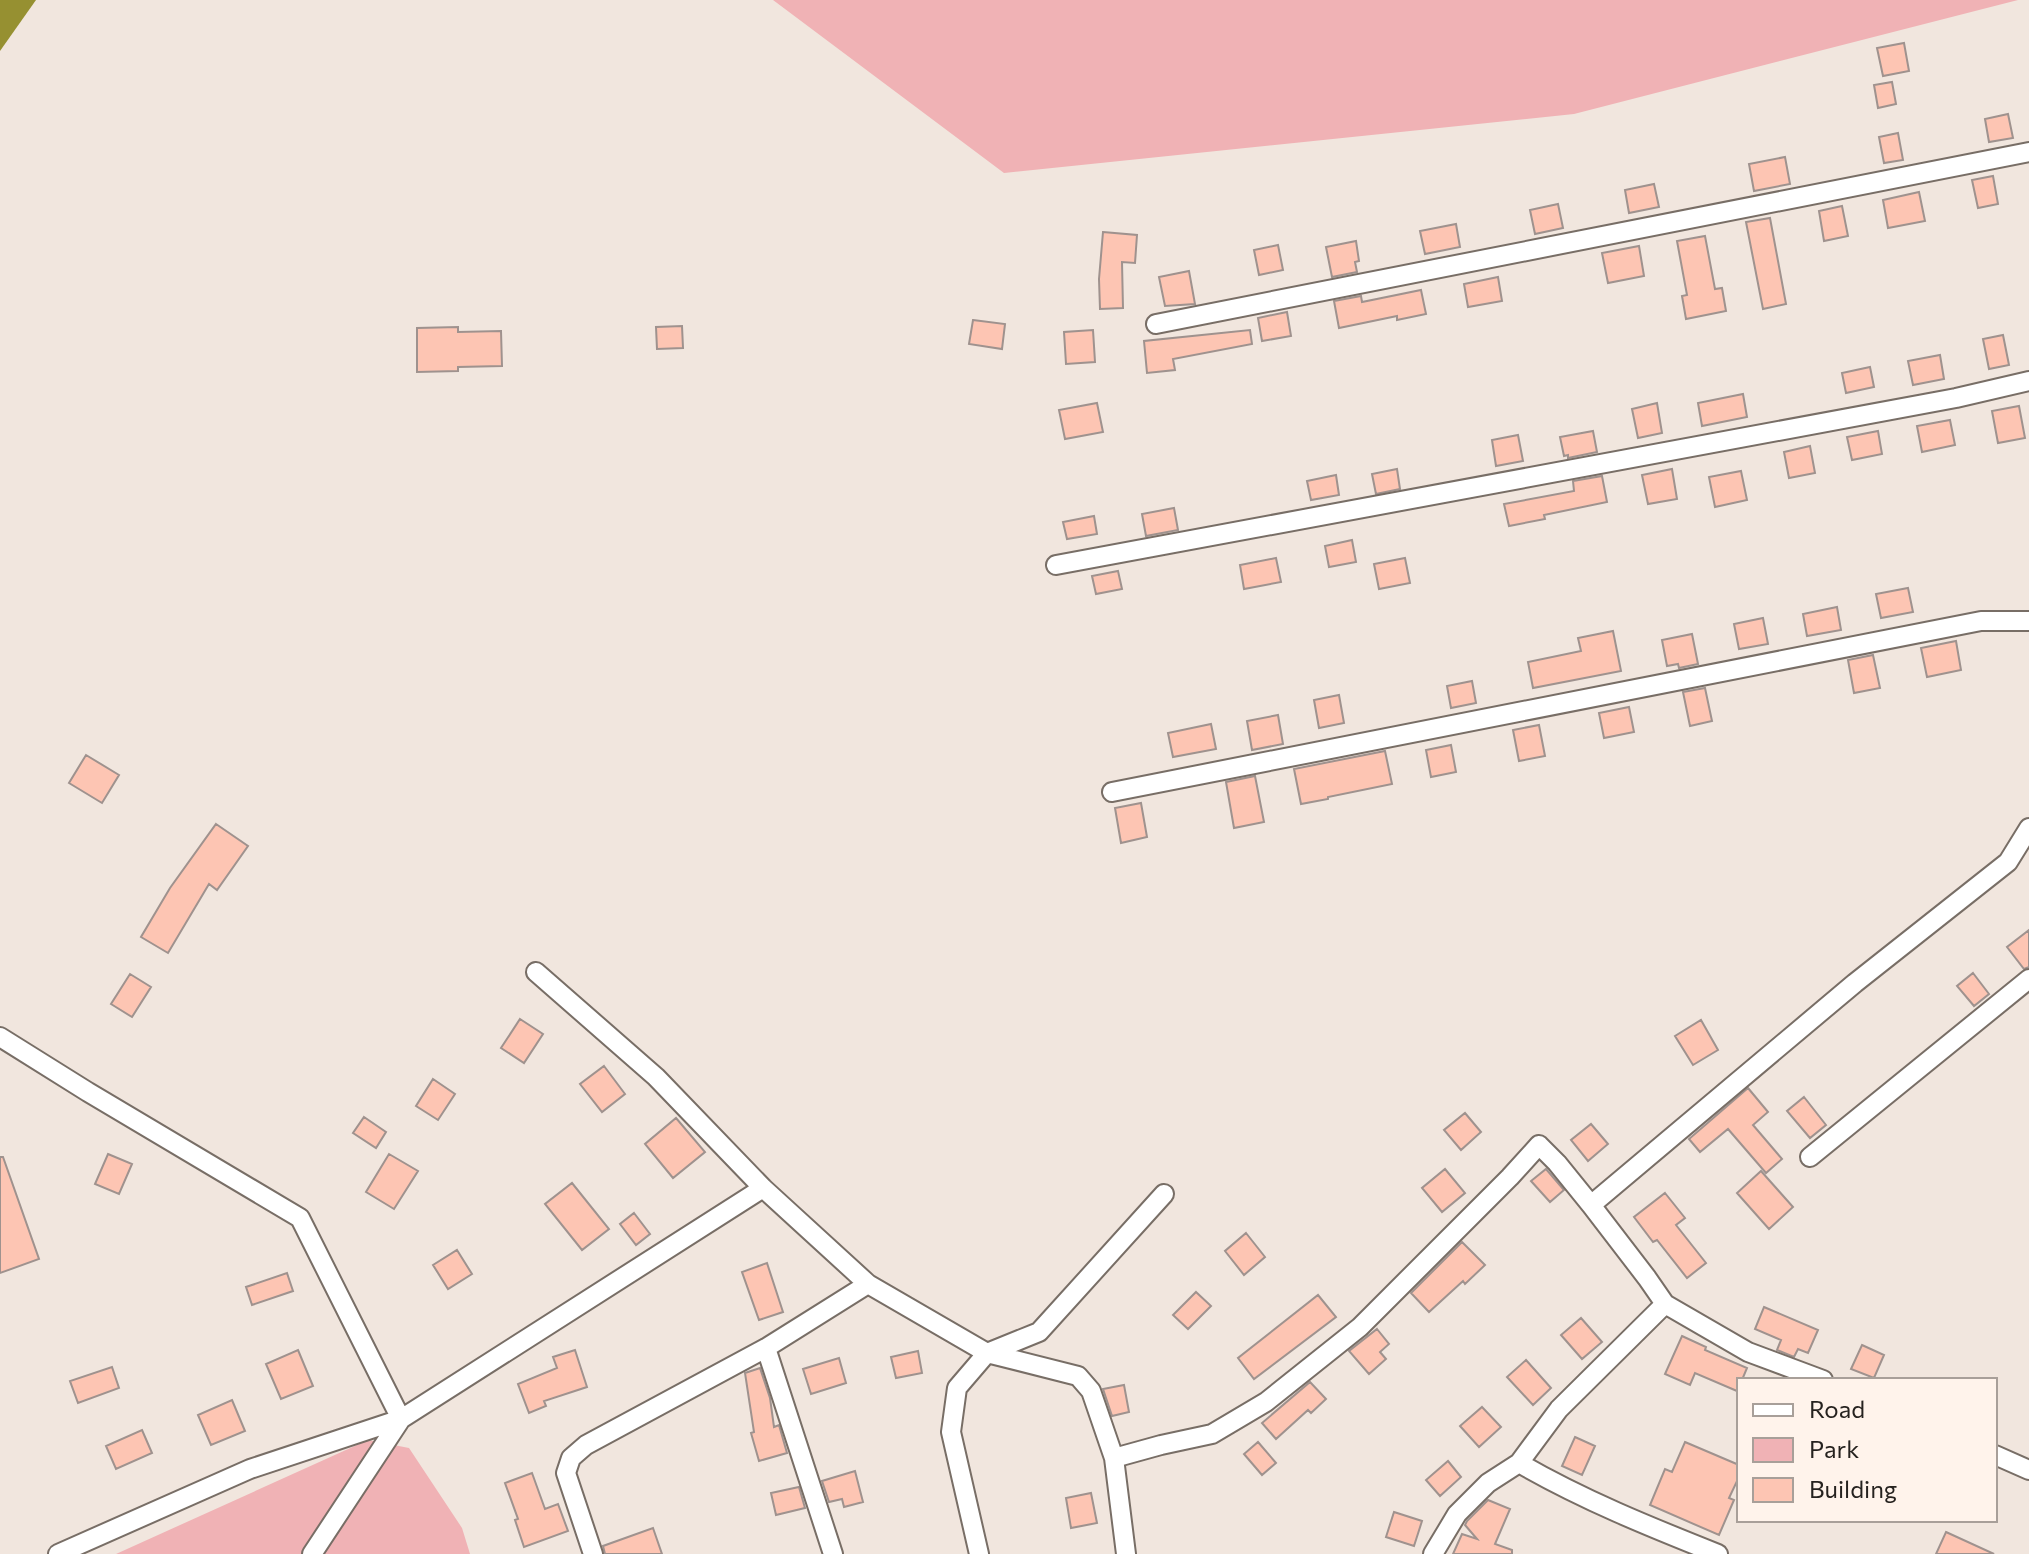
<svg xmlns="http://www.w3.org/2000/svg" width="2029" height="1554" viewBox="0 0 2029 1554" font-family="Commissioner,sans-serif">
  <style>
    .green { fill: #f0b2b5 }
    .water { fill: #969031 }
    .building { fill: #fdc5b3; stroke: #9f928e; stroke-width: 2 }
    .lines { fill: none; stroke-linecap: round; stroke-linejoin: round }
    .minor-casing { stroke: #786e66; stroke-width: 22 }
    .minor { stroke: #fff; stroke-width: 18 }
  </style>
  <rect width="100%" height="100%" fill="#f1e6de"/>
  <path class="green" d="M 773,0 L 2018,0 L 1574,114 L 1004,173 Z
    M 368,1440 L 409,1448 L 462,1528 L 470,1554 L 116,1554 Z"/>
  <path class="water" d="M 0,0 L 36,0 L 0,51 Z"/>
  <path class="building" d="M 1904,43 L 1909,71 L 1883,76 L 1877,48 Z
    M 1892,82 L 1896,104 L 1878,108 L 1874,85 Z
    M 2008,114 L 2013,138 L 1989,142 L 1985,119 Z
    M 1898,133 L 1903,160 L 1884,163 L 1879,137 Z
    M 1785,157 L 1790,184 L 1754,191 L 1749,164 Z
    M 1993,176 L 1998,204 L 1978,208 L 1972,180 Z
    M 1654,184 L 1659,207 L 1629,213 L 1625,190 Z
    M 1919,192 L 1925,221 L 1888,228 L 1883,200 Z
    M 1558,204 L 1563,228 L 1535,234 L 1530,210 Z
    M 1842,206 L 1848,236 L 1824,241 L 1819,211 Z
    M 1770,218 L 1786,304 L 1763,309 L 1746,222 Z
    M 1456,224 L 1460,247 L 1425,254 L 1420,231 Z
    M 1103,232 L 1137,235 L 1135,263 L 1122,262 L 1123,308 L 1100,309 L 1099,279 Z
    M 1705,236 L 1715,289 L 1722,288 L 1726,311 L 1686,319 L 1682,296 L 1687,295 L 1677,241 Z
    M 1356,241 L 1359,261 L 1355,262 L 1357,272 L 1332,277 L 1326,247 Z
    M 1278,245 L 1283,270 L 1259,275 L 1254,250 Z
    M 1639,246 L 1644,276 L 1608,283 L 1602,253 Z
    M 1189,271 L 1195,304 L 1165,306 L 1159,277 Z
    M 1498,277 L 1502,301 L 1468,307 L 1464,284 Z
    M 1421,290 L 1426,314 L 1397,320 L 1397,316 L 1339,328 L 1334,301 L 1361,296 L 1362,302 Z
    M 1287,312 L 1291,336 L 1262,341 L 1258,318 Z
    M 973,320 L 1005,324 L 1002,349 L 969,344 Z
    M 682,326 L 683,348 L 657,349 L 656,327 Z
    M 458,327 L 458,332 L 501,331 L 502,366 L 458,367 L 458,371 L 417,372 L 417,328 Z
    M 1093,330 L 1095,362 L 1066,364 L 1064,332 Z
    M 1250,330 L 1252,344 L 1173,359 L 1175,370 L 1147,373 L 1144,341 Z
    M 2003,335 L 2009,365 L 1989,369 L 1983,339 Z
    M 1940,355 L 1944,379 L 1913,385 L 1908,361 Z
    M 1870,367 L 1874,387 L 1846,393 L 1842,373 Z
    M 1743,394 L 1747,417 L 1702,426 L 1698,403 Z
    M 1097,403 L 1103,432 L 1065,439 L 1059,410 Z
    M 1657,403 L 1662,433 L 1638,438 L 1632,409 Z
    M 2019,406 L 2025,438 L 1998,443 L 1992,411 Z
    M 1950,420 L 1955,445 L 1922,452 L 1917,426 Z
    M 1593,431 L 1597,452 L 1568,458 L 1568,455 L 1564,456 L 1560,437 Z
    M 1878,431 L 1882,454 L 1852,460 L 1847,437 Z
    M 1518,435 L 1523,461 L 1496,466 L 1492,440 Z
    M 1810,446 L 1815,473 L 1789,478 L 1784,452 Z
    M 1397,469 L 1400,489 L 1376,494 L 1372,474 Z
    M 1672,469 L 1677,499 L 1648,504 L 1642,475 Z
    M 1741,471 L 1747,500 L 1715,507 L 1709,477 Z
    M 1336,475 L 1339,495 L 1311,500 L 1307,481 Z
    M 1602,476 L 1607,502 L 1544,515 L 1545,519 L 1509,526 L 1504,504 L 1574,491 L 1573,481 Z
    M 1174,508 L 1178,530 L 1146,536 L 1142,514 Z
    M 1094,516 L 1097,534 L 1067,539 L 1063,522 Z
    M 1352,540 L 1356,562 L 1329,567 L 1325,546 Z
    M 1276,558 L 1281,582 L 1244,589 L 1240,565 Z
    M 1405,558 L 1410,583 L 1379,589 L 1374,564 Z
    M 1118,571 L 1122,589 L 1096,594 L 1092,576 Z
    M 1908,588 L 1913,612 L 1881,618 L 1876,594 Z
    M 1837,607 L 1841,630 L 1807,636 L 1803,614 Z
    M 1763,618 L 1768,644 L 1739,649 L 1734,624 Z
    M 1613,631 L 1621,671 L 1533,688 L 1528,662 L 1581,651 L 1578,638 Z
    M 1692,634 L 1698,664 L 1679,668 L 1678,664 L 1667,666 L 1662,640 Z
    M 1956,641 L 1961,670 L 1927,677 L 1921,648 Z
    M 1873,655 L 1880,688 L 1854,693 L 1848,660 Z
    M 1472,681 L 1476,703 L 1451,708 L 1447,686 Z
    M 1705,688 L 1712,721 L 1690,726 L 1683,692 Z
    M 1339,695 L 1344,723 L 1319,728 L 1314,700 Z
    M 1629,707 L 1634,732 L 1604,738 L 1599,713 Z
    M 1278,715 L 1283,744 L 1252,750 L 1247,721 Z
    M 1211,724 L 1216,749 L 1173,757 L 1168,733 Z
    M 1539,725 L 1545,756 L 1519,761 L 1513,730 Z
    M 1451,745 L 1456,772 L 1431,777 L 1426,750 Z
    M 1385,751 L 1392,784 L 1328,797 L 1328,799 L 1301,804 L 1294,769 Z
    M 86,755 L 119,775 L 102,803 L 69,783 Z
    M 1255,776 L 1264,822 L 1234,828 L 1226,782 Z
    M 1141,803 L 1147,837 L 1121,843 L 1115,808 Z
    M 216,824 L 248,846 L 217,890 L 209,884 L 168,953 L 141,937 L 170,888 Z
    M 2029,930 L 2029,967 L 2024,969 L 2007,947 Z
    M 1973,973 L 1989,994 L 1974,1006 L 1957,986 Z
    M 130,974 L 151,987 L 132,1017 L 111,1004 Z
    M 520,1019 L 543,1034 L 524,1063 L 501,1048 Z
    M 1701,1020 L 1718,1050 L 1693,1065 L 1675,1036 Z
    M 604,1066 L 625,1094 L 602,1112 L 580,1084 Z
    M 433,1079 L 455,1094 L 438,1120 L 416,1106 Z
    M 1748,1088 L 1768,1112 L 1753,1125 L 1782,1159 L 1766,1173 L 1728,1129 L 1700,1152 L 1689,1139 Z
    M 1804,1097 L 1826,1125 L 1810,1138 L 1787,1111 Z
    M 1465,1113 L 1481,1132 L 1461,1150 L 1444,1130 Z
    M 364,1117 L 386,1132 L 376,1148 L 353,1133 Z
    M 676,1118 L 705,1152 L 673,1178 L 645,1144 Z
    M 1591,1124 L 1608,1144 L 1588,1161 L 1571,1140 Z
    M 108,1154 L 132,1164 L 119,1194 L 95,1184 Z
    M 389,1154 L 418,1171 L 394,1209 L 366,1192 Z
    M 0,1157 L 3,1157 L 39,1259 L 0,1273 Z
    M 1445,1169 L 1465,1193 L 1442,1212 L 1422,1188 Z
    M 1546,1169 L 1564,1190 L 1550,1202 L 1531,1181 Z
    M 1761,1171 L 1793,1207 L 1769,1229 L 1737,1193 Z
    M 572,1183 L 609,1229 L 582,1250 L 545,1204 Z
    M 1665,1193 L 1685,1218 L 1676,1225 L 1706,1263 L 1687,1278 L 1657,1240 L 1653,1242 L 1634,1217 Z
    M 634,1213 L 650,1234 L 636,1245 L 620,1224 Z
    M 1246,1233 L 1265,1257 L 1244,1275 L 1225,1251 Z
    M 1462,1242 L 1485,1265 L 1465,1284 L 1463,1281 L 1429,1312 L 1411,1293 Z
    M 457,1250 L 472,1274 L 448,1289 L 433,1265 Z
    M 767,1263 L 783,1312 L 759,1320 L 742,1272 Z
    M 287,1273 L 293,1291 L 252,1305 L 246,1287 Z
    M 1196,1292 L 1211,1306 L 1188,1329 L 1173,1315 Z
    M 1318,1295 L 1336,1317 L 1254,1379 L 1238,1358 Z
    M 1764,1307 L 1818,1330 L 1808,1353 L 1798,1349 L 1794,1357 L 1777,1350 L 1781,1340 L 1755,1329 Z
    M 1581,1318 L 1602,1342 L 1582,1359 L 1561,1335 Z
    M 1377,1329 L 1389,1344 L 1380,1352 L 1386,1359 L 1369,1374 L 1349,1351 Z
    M 1682,1336 L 1706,1347 L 1705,1350 L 1747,1368 L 1742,1380 L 1739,1380 L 1737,1391 L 1695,1373 L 1690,1385 L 1665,1374 Z
    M 1862,1345 L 1884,1355 L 1874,1378 L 1851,1369 Z
    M 298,1350 L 313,1386 L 281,1399 L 266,1364 Z
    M 575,1350 L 587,1387 L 544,1401 L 546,1406 L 529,1413 L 518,1384 L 557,1368 L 553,1357 Z
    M 918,1351 L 922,1373 L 896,1378 L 891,1357 Z
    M 839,1358 L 846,1383 L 811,1394 L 803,1369 Z
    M 1526,1360 L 1551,1388 L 1533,1405 L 1507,1377 Z
    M 112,1367 L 119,1388 L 78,1403 L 70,1381 Z
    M 760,1368 L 770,1398 L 774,1427 L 779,1425 L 787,1453 L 759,1461 L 751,1433 L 754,1432 L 745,1373 Z
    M 1310,1382 L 1326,1399 L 1311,1413 L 1308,1410 L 1276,1439 L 1262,1423 Z
    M 1124,1385 L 1129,1412 L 1112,1416 L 1103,1389 Z
    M 232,1400 L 245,1431 L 211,1445 L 198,1415 Z
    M 1482,1407 L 1501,1427 L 1479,1447 L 1460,1426 Z
    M 142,1430 L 152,1453 L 116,1469 L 106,1446 Z
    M 1575,1437 L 1595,1446 L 1582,1475 L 1562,1466 Z
    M 1258,1442 L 1276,1463 L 1262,1475 L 1244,1454 Z
    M 1685,1442 L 1739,1465 L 1739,1477 L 1729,1498 L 1734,1500 L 1719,1535 L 1650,1505 L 1665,1469 L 1672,1472 Z
    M 1448,1461 L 1461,1477 L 1440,1496 L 1426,1480 Z
    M 855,1471 L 863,1502 L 844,1507 L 842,1499 L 829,1502 L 822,1481 Z
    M 532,1473 L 545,1509 L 558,1504 L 568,1531 L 524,1547 L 515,1520 L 518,1519 L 505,1483 Z
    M 799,1487 L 805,1508 L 776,1515 L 771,1493 Z
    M 1091,1493 L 1097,1523 L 1071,1528 L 1066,1498 Z
    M 1488,1500 L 1510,1509 L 1495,1544 L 1512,1550 L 1512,1554 L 1453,1554 L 1462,1534 L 1477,1539 L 1465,1525 L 1467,1521 Z
    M 1394,1512 L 1422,1521 L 1414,1546 L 1386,1537 Z
    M 653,1528 L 662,1554 L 605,1554 L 603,1546 Z
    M 1946,1532 L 1994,1554 L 1936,1554 Z"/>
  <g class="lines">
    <g class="minor-casing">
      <path id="minor" d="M 1156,324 L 2029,152
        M 1056,565 L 1956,398 L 2029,381
        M 1112,792 L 1981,621 L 2029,621
        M 536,972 L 656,1077 L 763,1188 L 868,1284 L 987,1353 L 1078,1376 L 1091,1391 L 1114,1458 L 1161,1445 L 1212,1434 L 1266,1402 L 1360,1327 L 1510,1177 L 1539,1145 L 1557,1163 L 1591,1205 L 1647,1278 L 1665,1304 L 1748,1352 L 1823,1380
        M 0,1037 L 88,1092 L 300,1218 L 401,1419 L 312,1554
        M 1810,1157 L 2029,979
        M 1591,1205 L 1855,983 L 2008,862 L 2029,828
        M 766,1348 L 833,1554
        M 1995,1455 L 2029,1470
        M 1114,1458 L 1126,1554
        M 1519,1463 C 1583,1500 1650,1527 1718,1554
        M 58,1554 L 250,1469 L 401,1419 L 763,1188
        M 593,1554 L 566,1473 L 571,1458 L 586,1445 L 766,1348 L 868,1284
        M 979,1554 L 951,1432 L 957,1388 L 987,1353 L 1039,1332 L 1164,1194
        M 1433,1554 L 1457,1514 L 1488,1483 L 1519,1463 L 1559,1409 L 1665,1304"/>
    </g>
    <use href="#minor" class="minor"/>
  </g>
  <rect x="1737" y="1378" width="260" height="144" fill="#fff3eb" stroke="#a89f99" stroke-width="2"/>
  <rect x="1753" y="1404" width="40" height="12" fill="#ffffff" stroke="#a89f99" stroke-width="2"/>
  <text x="1809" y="1418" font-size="24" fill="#26221f">Road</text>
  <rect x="1753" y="1438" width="40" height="24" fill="#f0b2b5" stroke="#a89f99" stroke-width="2"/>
  <text x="1809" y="1458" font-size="24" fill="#26221f">Park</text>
  <rect x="1753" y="1478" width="40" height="24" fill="#fdc5b3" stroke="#a89f99" stroke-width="2"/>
  <text x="1809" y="1498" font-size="24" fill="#26221f">Building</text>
</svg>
